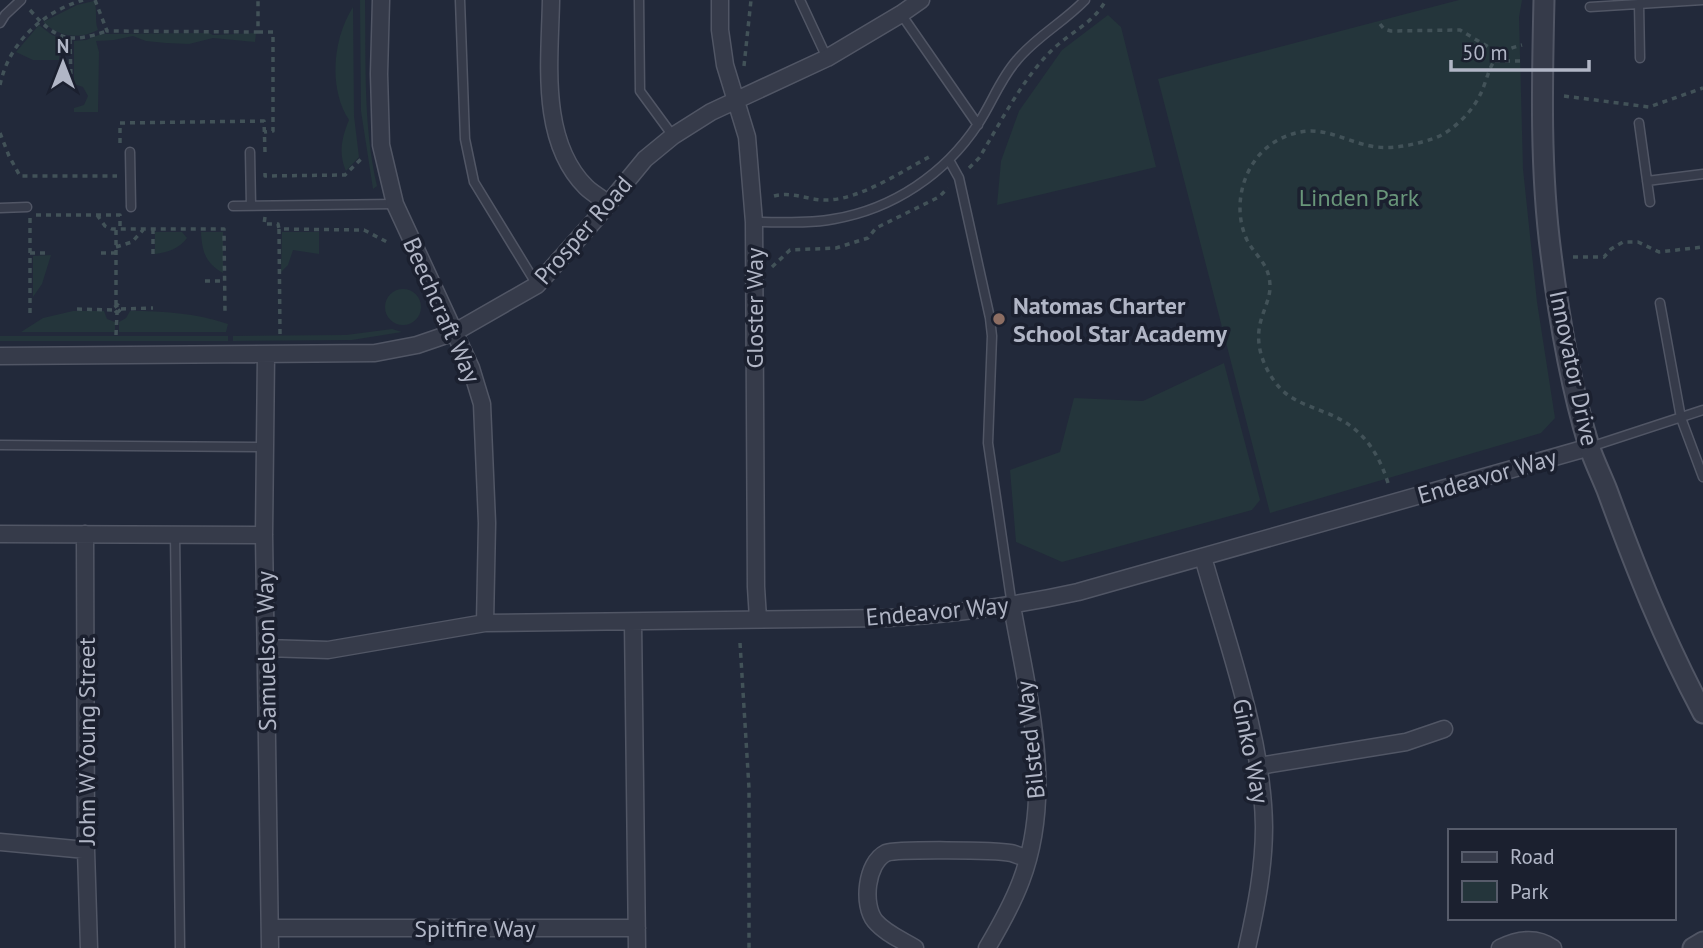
<svg xmlns="http://www.w3.org/2000/svg" width="1703" height="948" viewBox="0 0 1703 948" font-family="'PT Sans',sans-serif">
  <style>
    .green { fill: #24353b }
    .lines { fill: none; stroke-linecap: round; stroke-linejoin: round }
    .service-casing { stroke: #515665; stroke-width: 11 }
    .minor-casing { stroke: #515665; stroke-width: 19 }
    .tertiary-casing { stroke: #515665; stroke-width: 23 }
    .path { stroke: #425258; stroke-width: 3.5; stroke-dasharray: 5 5; stroke-linecap: butt }
    .service { stroke: #363b4a; stroke-width: 8 }
    .minor { stroke: #363b4a; stroke-width: 16 }
    .tertiary { stroke: #363b4a; stroke-width: 19 }
    .education-dot { fill: #8d6e63; stroke: #1b202f; stroke-width: 2.5 }
    .labels { text-anchor: middle; dominant-baseline: central; stroke-width: 7; stroke-linejoin: round; paint-order: stroke }
    .park-label { font-size: 24px; fill: #69967a; stroke: #1b202f }
    .street-label { font-size: 24px; fill: #b1b6c6; stroke: #1b202f }
    .poi-label { font-size: 24px; font-weight: bold; fill: #b1b6c6; stroke: #1b202f; text-anchor: start }
  </style>
  <rect width="100%" height="100%" fill="#22293a"/>
  <path class="green" d="M 360,0 L 365,0 C 366,63 363,125 377,186 L 373,189 L 361,111 Z
    M 1459,0 L 1522,0 L 1519,17 L 1523,169 L 1537,302 L 1555,418 L 1541,433 L 1270,513 L 1158,79 Z
    M 94,1 C 98,11 94,20 98,30 C 78,40 59,37 43,22 L 77,5 Z
    M 353,7 L 354,116 L 359,157 L 346,171 C 338,153 342,137 349,120 C 328,88 333,38 353,7 Z
    M 1108,15 L 1121,27 L 1156,167 L 997,205 L 1001,161 L 1019,111 L 1062,50 Z
    M 39,25 L 52,35 L 67,40 L 67,50 L 60,51 L 59,60 L 33,60 L 16,52 Z
    M 209,33 L 213,35 L 256,33 L 255,42 L 213,38 L 189,44 L 166,43 L 146,41 L 133,36 L 114,40 L 96,41 L 99,52 L 98,112 L 74,112 L 74,108 L 84,105 L 88,96 L 83,87 L 74,84 L 74,41 L 86,40 L 101,34 Z
    M 155,232 L 182,232 L 187,238 C 179,249 168,252 155,254 Z
    M 201,232 L 223,232 L 223,273 C 205,263 202,251 201,232 Z
    M 282,232 L 319,232 L 319,254 L 293,250 L 288,265 L 281,272 Z
    M 51,255 L 42,284 L 33,297 L 33,256 Z
    M385 307a18 18 0 1 1 36 0a18 18 0 1 1-36 0Z
    M 73,311 L 104,311 L 107,319 L 115,322 L 115,332 L 21,332 L 43,318 Z
    M 130,311 C 164,311 195,313 228,324 L 226,332 L 119,332 L 119,322 L 126,318 Z
    M 392,329 L 402,332 L 352,340 L 233,341 L 233,336 L 346,335 Z
    M 0,336 L 228,336 L 228,341 L 0,341 Z
    M 1224,363 L 1260,500 L 1252,510 L 1062,562 L 1016,542 L 1010,470 L 1060,452 L 1074,398 L 1143,401 Z"/>
  <g class="lines">
    <g class="service-casing">
      <path id="service" d="M 460,0 L 465,139 L 474,182 L 537,285
        M 639,0 L 640,91 L 673,136
        M 800,0 L 827,58
        M 1639,4 L 1640,58
        M 1590,7 L 1703,0
        M 901,14 L 978,125
        M 0,23 L 5,15 L 21,0
        M 1639,123 L 1650,202
        M 130,152 L 131,207
        M 250,152 L 251,206
        M 949,160 L 959,178 L 990,318 L 992,336 L 988,443 L 1012,606
        M 1647,181 L 1703,174
        M 233,206 L 395,204
        M 0,208 L 27,207
        M 754,222 C 780,222 808,224 834,219 C 893,209 945,174 978,124 C 992,103 1000,79 1017,60 C 1037,36 1064,22 1085,0
        M 1660,303 L 1681,418 L 1703,477
        M 0,445 L 265,447
        M 1590,447 L 1703,410
        M 175,533 L 180,948"/>
    </g>
    <g class="minor-casing">
      <path id="minor" d="M 381,0 L 379,74 L 381,145 L 395,204 L 471,368 L 482,404 L 487,523 L 485,623
        M 551,0 C 550,60 539,140 586,187 C 592,193 601,198 608,203
        M 720,0 L 720,30 L 725,65 L 747,137 L 754,222 L 756,587 L 758,619
        M 266,355 L 264,535 L 270,948
        M 0,356 L 375,353 L 417,345 L 455,332 L 537,285 L 594,221 L 645,159 L 673,136 L 711,112 L 827,58 L 901,14 L 921,0
        M 0,534 L 264,535
        M 85,534 L 86,850 L 89,948
        M 1203,557 C 1227,643 1263,738 1264,827 C 1264,868 1256,908 1247,948
        M 633,622 L 637,948
        M 266,648 L 328,650 L 485,623 L 889,618 C 954,614 1015,606 1078,592 L 1590,447
        M 1259,766 L 1406,742 L 1444,729
        M 0,842 L 86,850
        M 270,928 L 637,928
        M 915,948 C 902,940 885,933 875,921 C 862,905 866,863 886,853 C 897,849 996,850 1011,853 C 1016,854 1021,857 1026,858
        M 987,948 C 1000,926 1012,905 1021,881 C 1055,792 1028,697 1012,606
        M 1500,948 C 1518,939 1536,936 1553,948"/>
    </g>
    <g class="tertiary-casing">
      <path id="tertiary" d="M 1544,0 C 1542,84 1540,170 1551,254 C 1559,318 1570,384 1589,446 C 1594,461 1601,475 1607,490 C 1636,569 1663,638 1703,713
        M 1693,948 L 1703,942"/>
    </g>
    <path class="path" d="M 95,0 L 107,31 L 258,32 L 258,0
      M 30,10 C 56,40 69,44 107,31
      M 1380,24 L 1384,29 L 1391,31 L 1460,30 L 1500,54
      M 258,32 L 273,32 L 273,131 L 264,132
      M 70,39 L 71,81
      M 1495,61 L 1521,61
      M 744,66 L 751,0
      M 0,85 C 9,42 43,12 83,0
      M 1564,96 L 1649,107 L 1703,88
      M 0,133 L 9,156 L 20,176 L 117,176
      M 120,143 L 120,123 L 264,121 L 265,152
      M 969,168 L 979,158 C 1001,122 1021,81 1051,51 C 1070,32 1093,24 1106,0
      M 265,173 L 265,176 L 345,175 L 364,156
      M 774,196 C 794,191 809,201 828,200 C 860,199 901,172 929,157 L 931,161
      M 36,215 L 120,215 L 120,229
      M 97,215 L 105,226 L 112,229 L 224,229 L 225,313
      M 265,217 L 264,224 L 278,224 L 279,229
      M 153,229 L 153,255
      M 116,247 L 132,242 L 143,230
      M 30,253 L 48,253
      M 101,253 L 116,253
      M 1573,257 L 1604,257 L 1611,249 L 1623,242 L 1638,242 L 1659,252 L 1703,247
      M 772,267 L 790,250 L 836,248 L 868,238 L 876,228 L 939,197 L 948,188
      M 205,281 L 224,281
      M 116,305 L 116,229
      M 77,309 L 113,310
      M 121,309 L 153,308
      M 30,313 L 30,217
      M 280,334 L 279,229 L 364,230 L 387,242
      M 116,335 L 117,313 L 113,308 L 118,305 L 121,309 L 117,313
      M 1388,483 C 1377,448 1359,425 1324,412 C 1305,404 1288,400 1275,382 C 1261,363 1254,340 1262,317 C 1265,307 1270,297 1270,287 C 1270,264 1256,257 1247,240 C 1230,204 1245,156 1280,139 C 1320,119 1340,142 1377,147 C 1396,149 1417,144 1435,138 C 1453,131 1472,112 1480,95 C 1487,82 1489,61 1502,53 C 1507,49 1515,47 1522,45
      M 740,643 L 749,788 L 749,948"/>
    <use href="#service" class="service"/>
    <use href="#minor" class="minor"/>
    <use href="#tertiary" class="tertiary"/>
  </g>
  <circle class="education-dot" cx="999" cy="319" r="7"/>
  <g class="labels">
    <g class="park-label">
      <text x="1359" y="197">Linden Park</text>
    </g>
    <g class="street-label">
      <text transform="translate(583 230) rotate(-49)">Prosper Road</text>
      <text transform="translate(754 308) rotate(-90)">Gloster Way</text>
      <text transform="translate(442 310) rotate(66)">Beechcraft Way</text>
      <text transform="translate(1574 368) rotate(78)">Innovator Drive</text>
      <text transform="translate(1487 476) rotate(-16)">Endeavor Way</text>
      <text transform="translate(937 611) rotate(-5)">Endeavor Way</text>
      <text transform="translate(266 651) rotate(-91)">Samuelson Way</text>
      <text transform="translate(1030 740) rotate(-96)">Bilsted Way</text>
      <text transform="translate(86 741) rotate(-90)">John W Young Street</text>
      <text transform="translate(1251 751) rotate(79)">Ginko Way</text>
      <text x="475" y="928">Spitfire Way</text>
    </g>
    <g class="poi-label">
      <text x="1013" y="305">Natomas Charter<tspan x="1013" dy="28">School Star Academy</tspan></text>
    </g>
  </g>
  <rect x="1448" y="829" width="228" height="91" fill="#1b202f" stroke="#575c6b" stroke-width="2"/>
  <rect x="1462" y="852" width="35" height="10" fill="#363b4a" stroke="#575c6b" stroke-width="2"/>
  <text x="1510" y="864" font-size="21" fill="#b1b6c6">Road</text>
  <rect x="1462" y="881" width="35" height="21" fill="#24353b" stroke="#575c6b" stroke-width="2"/>
  <text x="1510" y="899" font-size="21" fill="#b1b6c6">Park</text>
  <g transform="translate(63 63)" stroke="#1b202f" stroke-width="5" paint-order="stroke">
  <path d="M0-5L12 26L0 18L-12 26Z" fill="#b1b6c6"/>
  <text y="-10" font-size="19" font-weight="bold" text-anchor="middle" fill="#b1b6c6">N</text>
  </g>
  <path d="M1451 60v10h138v-10" fill="none" stroke="#b1b6c6" stroke-width="3.5"/>
  <text x="1462" y="60" font-size="21" fill="#b1b6c6" stroke="#1b202f" stroke-width="5" paint-order="stroke">50 m</text>
</svg>
